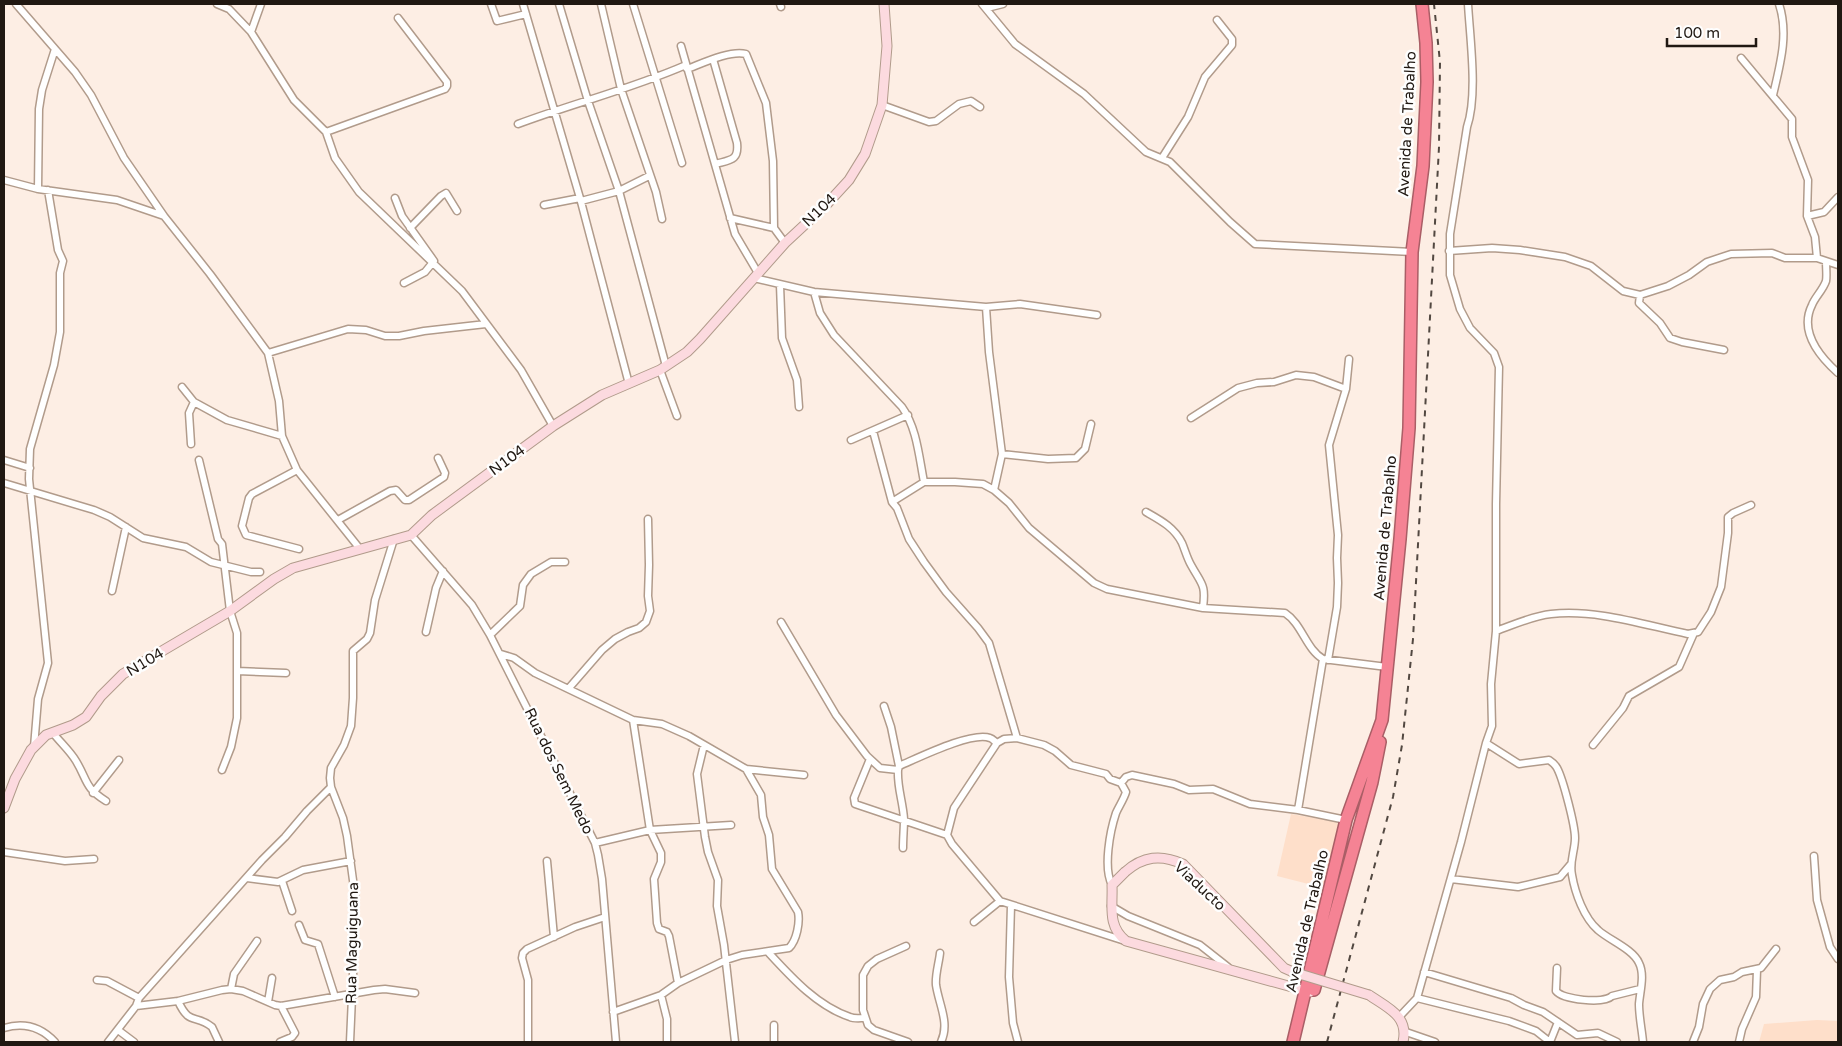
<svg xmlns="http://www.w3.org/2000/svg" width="1842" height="1046" viewBox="0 0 1842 1046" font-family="'Varela Round',sans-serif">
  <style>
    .built { fill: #fedfca }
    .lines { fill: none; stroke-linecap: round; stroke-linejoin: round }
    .street-casing { stroke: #b19b8b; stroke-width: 9 }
    .secondary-casing { stroke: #b19b8b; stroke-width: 11 }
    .highway-casing { stroke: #aa5e66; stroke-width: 14 }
    .street { stroke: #fff; stroke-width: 6 }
    .secondary { stroke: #fcdadf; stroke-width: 9 }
    .highway { stroke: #f58394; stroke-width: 11 }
    .rail { stroke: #524841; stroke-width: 2; stroke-dasharray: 6 6; stroke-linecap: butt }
    .secondary-bridge-casing { stroke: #b19b8b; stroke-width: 11; stroke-linecap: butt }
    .secondary-bridge { stroke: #fcdadf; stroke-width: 9 }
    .labels { text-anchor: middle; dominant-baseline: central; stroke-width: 5; stroke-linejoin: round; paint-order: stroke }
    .street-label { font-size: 15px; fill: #201812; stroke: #fefefe }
  </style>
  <rect width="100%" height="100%" fill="#fdeee4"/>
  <path class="built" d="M 1291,814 L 1344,823 L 1328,889 L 1277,876 Z
    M 1817,1020 L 1838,1021 L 1838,1042 L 1759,1042 L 1764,1024 Z"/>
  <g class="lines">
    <g class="street-casing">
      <path id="street" d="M 16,4 L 75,72 L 91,95 L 124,158 L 164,216 L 210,274 L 268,353 L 279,401 L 282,436 L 297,470 L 360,549
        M 217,4 L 229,9 L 251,32
        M 261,4 L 251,32 L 294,100 L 326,132 L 335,158 L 359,192 L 462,291 L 521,370 L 553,426
        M 491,4 L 497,21 L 526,14
        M 523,4 L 580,198 L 629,384
        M 559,4 L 588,101 L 619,191 L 666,366
        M 601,4 L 621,89 L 656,192 L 662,219
        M 633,4 L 682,163
        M 780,4 L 781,7
        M 982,4 L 1015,44 L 1084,94 L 1146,152 L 1170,162 L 1230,222 L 1255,244 L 1412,252
        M 987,8 L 1003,4
        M 681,46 L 735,234 L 758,273
        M 1741,58 L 1792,119 L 1792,137 L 1808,180 L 1807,216 L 1815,237 L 1817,258
        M 713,59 L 737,143 C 739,161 730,160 715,164
        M 687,69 C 703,63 730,50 746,54 L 766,103 L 773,161 L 774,228 L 785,243
        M 1773,95 C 1780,65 1789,34 1779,4
        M 882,105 L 929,122 L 936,121 L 959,104 L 971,101 L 980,107
        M 518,124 C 574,103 631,89 686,65
        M 326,132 L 445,89 L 447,86 L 447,82 L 398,18
        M 1162,158 L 1188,117 L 1205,77 L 1232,45 L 1232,39 L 1217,20
        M 4,180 L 38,189 L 117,200 L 164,216
        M 38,189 L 39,109 L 42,90 L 55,49
        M 395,198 L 402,216 L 434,261 L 425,272 L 404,283
        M 581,201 L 619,191 L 649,176
        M 544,205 L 580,198
        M 1807,216 L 1824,212 L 1838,197
        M 730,218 L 774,228
        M 410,228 L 441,196 L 446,193 L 457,211
        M 1449,251 L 1492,248 L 1520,250 L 1565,257 L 1591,266 L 1623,291 L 1640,295 L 1668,286 L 1689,275 L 1707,262 L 1731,254 L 1772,253 L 1785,258 L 1817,258 L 1838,265
        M 1826,262 C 1826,267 1827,276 1826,281 C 1823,290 1815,297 1812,305 C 1799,331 1819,356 1838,373
        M 754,278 L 814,292 L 986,307
        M 780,285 L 782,338 L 797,380 L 799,407
        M 814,292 L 820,313 L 834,335 L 902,407 C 917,428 919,457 924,482
        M 1640,295 L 1639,303 L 1660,323 L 1670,338 L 1682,342 L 1724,350
        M 268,353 L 348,329 L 366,330 L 385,336 L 399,336 L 424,331 L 486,324
        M 660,370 L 677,416
        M 182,387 L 194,402 L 227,420 L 282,436
        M 1191,418 L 1238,388 L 1257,383 L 1274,382 L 1296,375 L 1314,377 L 1346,389
        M 873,431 L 892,502 L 897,508 L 909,539 L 924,562 L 946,592 L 978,628 L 989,643 L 1017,738
        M 851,440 L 908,415
        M 191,444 L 189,413 L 194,402
        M 1002,454 L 1048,459 L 1076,458 L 1085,449 L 1091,424
        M 4,460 L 30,468
        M 199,460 L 218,539 L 222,544 L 230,611 L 237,633 L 237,718 L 231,747 L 222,770
        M 297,470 L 252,494 L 249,498 L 242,526 L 246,535 L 299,549
        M 4,483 L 94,510 L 110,517 L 143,538 L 186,547 L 211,562 L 251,572 L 260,572
        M 994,490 L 1002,454 L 989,352 L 986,307 L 1020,304 L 1097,315
        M 892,502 L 924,482 L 955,482 L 983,484 L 994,490 L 1009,503 L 1029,528 L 1094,583 L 1107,589 L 1203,608 L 1285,613 C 1302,624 1306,649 1323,659 L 1387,667
        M 1146,512 C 1160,520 1174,527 1182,543 C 1185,550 1187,558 1191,565 C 1202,585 1206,584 1203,608
        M 338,520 L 390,491 L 396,490 L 405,500 L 409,500 L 444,477 L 445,473 L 438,458
        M 411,535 L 472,605 L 490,635 L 595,843 L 598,855 L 602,879 L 616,1042
        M 112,591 L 126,527
        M 781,622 L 836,715 L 867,756 L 880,768 L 898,770 C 897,787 903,802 904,819 C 904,828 903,838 903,848
        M 1496,631 C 1513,625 1532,616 1551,614 C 1597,609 1644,625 1688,634 L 1698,632 L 1711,612 L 1721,587 L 1728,533 L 1728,517 L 1733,513 L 1751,505
        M 426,632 L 436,588 L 443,571
        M 490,635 L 520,606 L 523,585 L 531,574 L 551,562 L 565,562
        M 501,654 L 514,658 L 535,673 L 633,720 L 662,724 L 689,736 L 746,769 L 804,775
        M 1328,660 L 1337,607 L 1338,583 L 1337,558 L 1338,535 L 1329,445 L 1346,389 L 1349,359
        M 237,671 L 286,673
        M 569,688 L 602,650 L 615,639 L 628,632 L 639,628 L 646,622 L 650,611 L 648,596 L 649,565 L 648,519
        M 884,706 L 891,727 L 899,766
        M 633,720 L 650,830 L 661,853 L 661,862 L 654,879 L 657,923 L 659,929 L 667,932 L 669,936 L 678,983
        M 53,733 C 60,742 70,751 76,761 C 88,781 84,787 106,801
        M 1486,743 L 1519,764 L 1549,760 C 1552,762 1555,764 1557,768 C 1563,779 1575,825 1575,838 C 1575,851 1569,862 1572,875 C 1575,893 1584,918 1598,930 C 1609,940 1633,949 1639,963 C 1645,975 1640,991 1639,1004 C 1639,1017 1642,1030 1643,1042
        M 704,745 L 697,774 L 705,837 L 708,852 L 718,880 L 717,906 L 724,945 L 735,1042
        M 1593,745 L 1623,708 L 1629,696 L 1679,667 L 1694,633
        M 34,747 L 38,699 L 48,663 L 29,479 L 30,449 L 54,365 L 60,332 L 60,273 L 63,261 L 58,250 L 48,190
        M 870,759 L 854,798 L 855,804 L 947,835
        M 898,770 L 899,766 C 918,758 972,731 990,738 C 993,739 994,741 997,743
        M 1121,783 L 1126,777 L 1132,775 L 1174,784 L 1189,790 L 1213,789 L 1250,804 L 1298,810 L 1346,820
        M 93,793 L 119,760
        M 1298,810 L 1323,659
        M 595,843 L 650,830 L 731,825
        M 4,852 L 65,861 L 94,859
        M 1814,856 L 1817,900 L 1830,947 L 1838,959
        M 547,861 L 554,937
        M 247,878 L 278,882 L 303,870 L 351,861
        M 1451,879 L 1518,887 L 1560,877 L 1571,864
        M 282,881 L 292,911
        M 1112,885 C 1103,868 1110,831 1116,813 C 1119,806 1124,799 1126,792 L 1121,783 L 1110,779 L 1106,774 L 1071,765 L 1055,751 L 1044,745 L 1017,738 L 1004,739 L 997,743 L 954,808 L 947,835 L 952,844 L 1000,901 L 1125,941
        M 1011,905 L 1009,977 L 1013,1023 L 1018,1042
        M 1111,906 L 1128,916 L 1200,945 L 1228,967
        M 974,922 L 1000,901
        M 299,925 L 305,940 L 318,944 L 335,997
        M 906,946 L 877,959 L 868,966 L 863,975 L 863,1010 L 868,1025 L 874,1030 L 908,1042
        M 768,952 C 791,977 817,1006 850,1017 C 854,1019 860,1018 865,1018
        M 940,953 C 939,963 935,975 936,985 C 939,1005 950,1023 941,1042
        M 1557,968 L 1556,991 C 1563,1000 1604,1004 1612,996 L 1640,989
        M 1424,972 L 1511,998 L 1524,1005 L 1543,1012 L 1577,1035 L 1598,1033 L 1617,1042
        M 97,980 L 107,981 L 139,998
        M 231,989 L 234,974 L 257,941
        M 661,995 L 667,1019 L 667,1042
        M 1417,998 L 1509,1021 L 1536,1031 L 1550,1042
        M 178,1001 C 190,1027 195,1013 212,1027 L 219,1042
        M 268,1002 L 272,978
        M 136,1006 L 178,1001 L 222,990 L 231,989 L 243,991 L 275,1005 L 281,1006 L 374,990 L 385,989 L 415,993
        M 613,1012 L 661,995 L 678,983 L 726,960 L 742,955 L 789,948 C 797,940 800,922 798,912 L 772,869 L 769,835 L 763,817 L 761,795 L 746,769
        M 1400,1016 L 1417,998 L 1461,842 L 1486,743 L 1492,726 L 1491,684 L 1496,631 L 1496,504 L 1499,367 L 1494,353 L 1470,328 L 1460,309 L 1450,275 L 1450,234 L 1467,127 C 1478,95 1470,39 1468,4
        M 4,1028 C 24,1022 41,1027 55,1042
        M 118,1030 L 134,1042
        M 1406,1032 L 1435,1042
        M 108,1042 L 136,1006 L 139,998 L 262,860 L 285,837 L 307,811 L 331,787
        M 280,1042 L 292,1037 L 295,1033 L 281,1006
        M 350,1042 L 354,952 L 353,928 L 355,895 L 347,836 L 343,818 L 331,787 L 330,778 L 331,768 L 344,745 L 351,726 L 353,698 L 353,651 L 367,639 L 370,633 L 375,600 L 394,539
        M 528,1042 L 528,980 L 522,958 L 523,953 L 527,949 L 575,927 L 605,917
        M 774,1042 L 774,1025
        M 1550,1042 L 1558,1022
        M 1693,1042 L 1699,1027 L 1703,1004 L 1710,989 L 1720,980 L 1734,977 L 1742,972 L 1761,968 L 1776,949
        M 1739,1042 L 1742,1029 L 1756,997 L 1757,970"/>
    </g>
    <g class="secondary-casing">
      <path id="secondary" d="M 4,808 L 15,779 L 31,750 L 46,735 L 73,725 L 86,717 L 101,696 L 123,674 L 230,611 L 274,579 L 293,568 L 411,535 L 432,515 L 553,426 L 602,395 L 660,370 L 687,352 L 700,339 L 785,243 L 827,204 L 849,180 L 865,154 L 882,105 L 887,46 L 884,4
        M 1125,872 L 1112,885 C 1113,906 1107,926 1126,941 L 1310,992
        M 1369,995 C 1388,1008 1409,1016 1403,1042"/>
    </g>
    <g class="highway-casing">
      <path id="highway" d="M 1314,990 L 1372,782 L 1380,742
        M 1293,1042 L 1346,820 L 1382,720 L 1400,539 L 1409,428 L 1412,252 L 1423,166 L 1427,82 L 1426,43 L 1422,4"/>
    </g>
    <use href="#street" class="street"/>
    <use href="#secondary" class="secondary"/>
    <use href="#highway" class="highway"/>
    <path class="rail" d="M 1327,1042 L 1393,797 L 1402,745 L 1413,639 L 1439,147 L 1440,62 L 1434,4"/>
    <g class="secondary-bridge-casing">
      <path id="secondary-bridge" d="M 1125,872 C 1143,856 1161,854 1183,864 L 1284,968 L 1293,972 L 1369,995"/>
    </g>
    <use href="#secondary-bridge" class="secondary-bridge"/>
  </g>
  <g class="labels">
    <g class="street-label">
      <text transform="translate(1407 124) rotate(-87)">Avenida de Trabalho</text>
      <text transform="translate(819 210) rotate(-44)">N104</text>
      <text transform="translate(507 460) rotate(-36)">N104</text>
      <text transform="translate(1385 528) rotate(-85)">Avenida de Trabalho</text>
      <text transform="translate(145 662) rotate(-31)">N104</text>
      <text transform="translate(559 771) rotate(64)">Rua dos Sem Medo</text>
      <text transform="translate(1200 886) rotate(43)">Viaducto</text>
      <text transform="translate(1307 921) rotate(-77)">Avenida de Trabalho</text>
      <text transform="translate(352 943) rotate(-89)">Rua Maguiguana</text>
    </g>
  </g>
  <rect width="1842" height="1046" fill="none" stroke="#201812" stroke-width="10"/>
  <path d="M1667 38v8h89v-8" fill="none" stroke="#201812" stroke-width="2.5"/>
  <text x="1674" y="38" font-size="15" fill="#201812" stroke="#fefefe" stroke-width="4" paint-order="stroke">100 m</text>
</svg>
